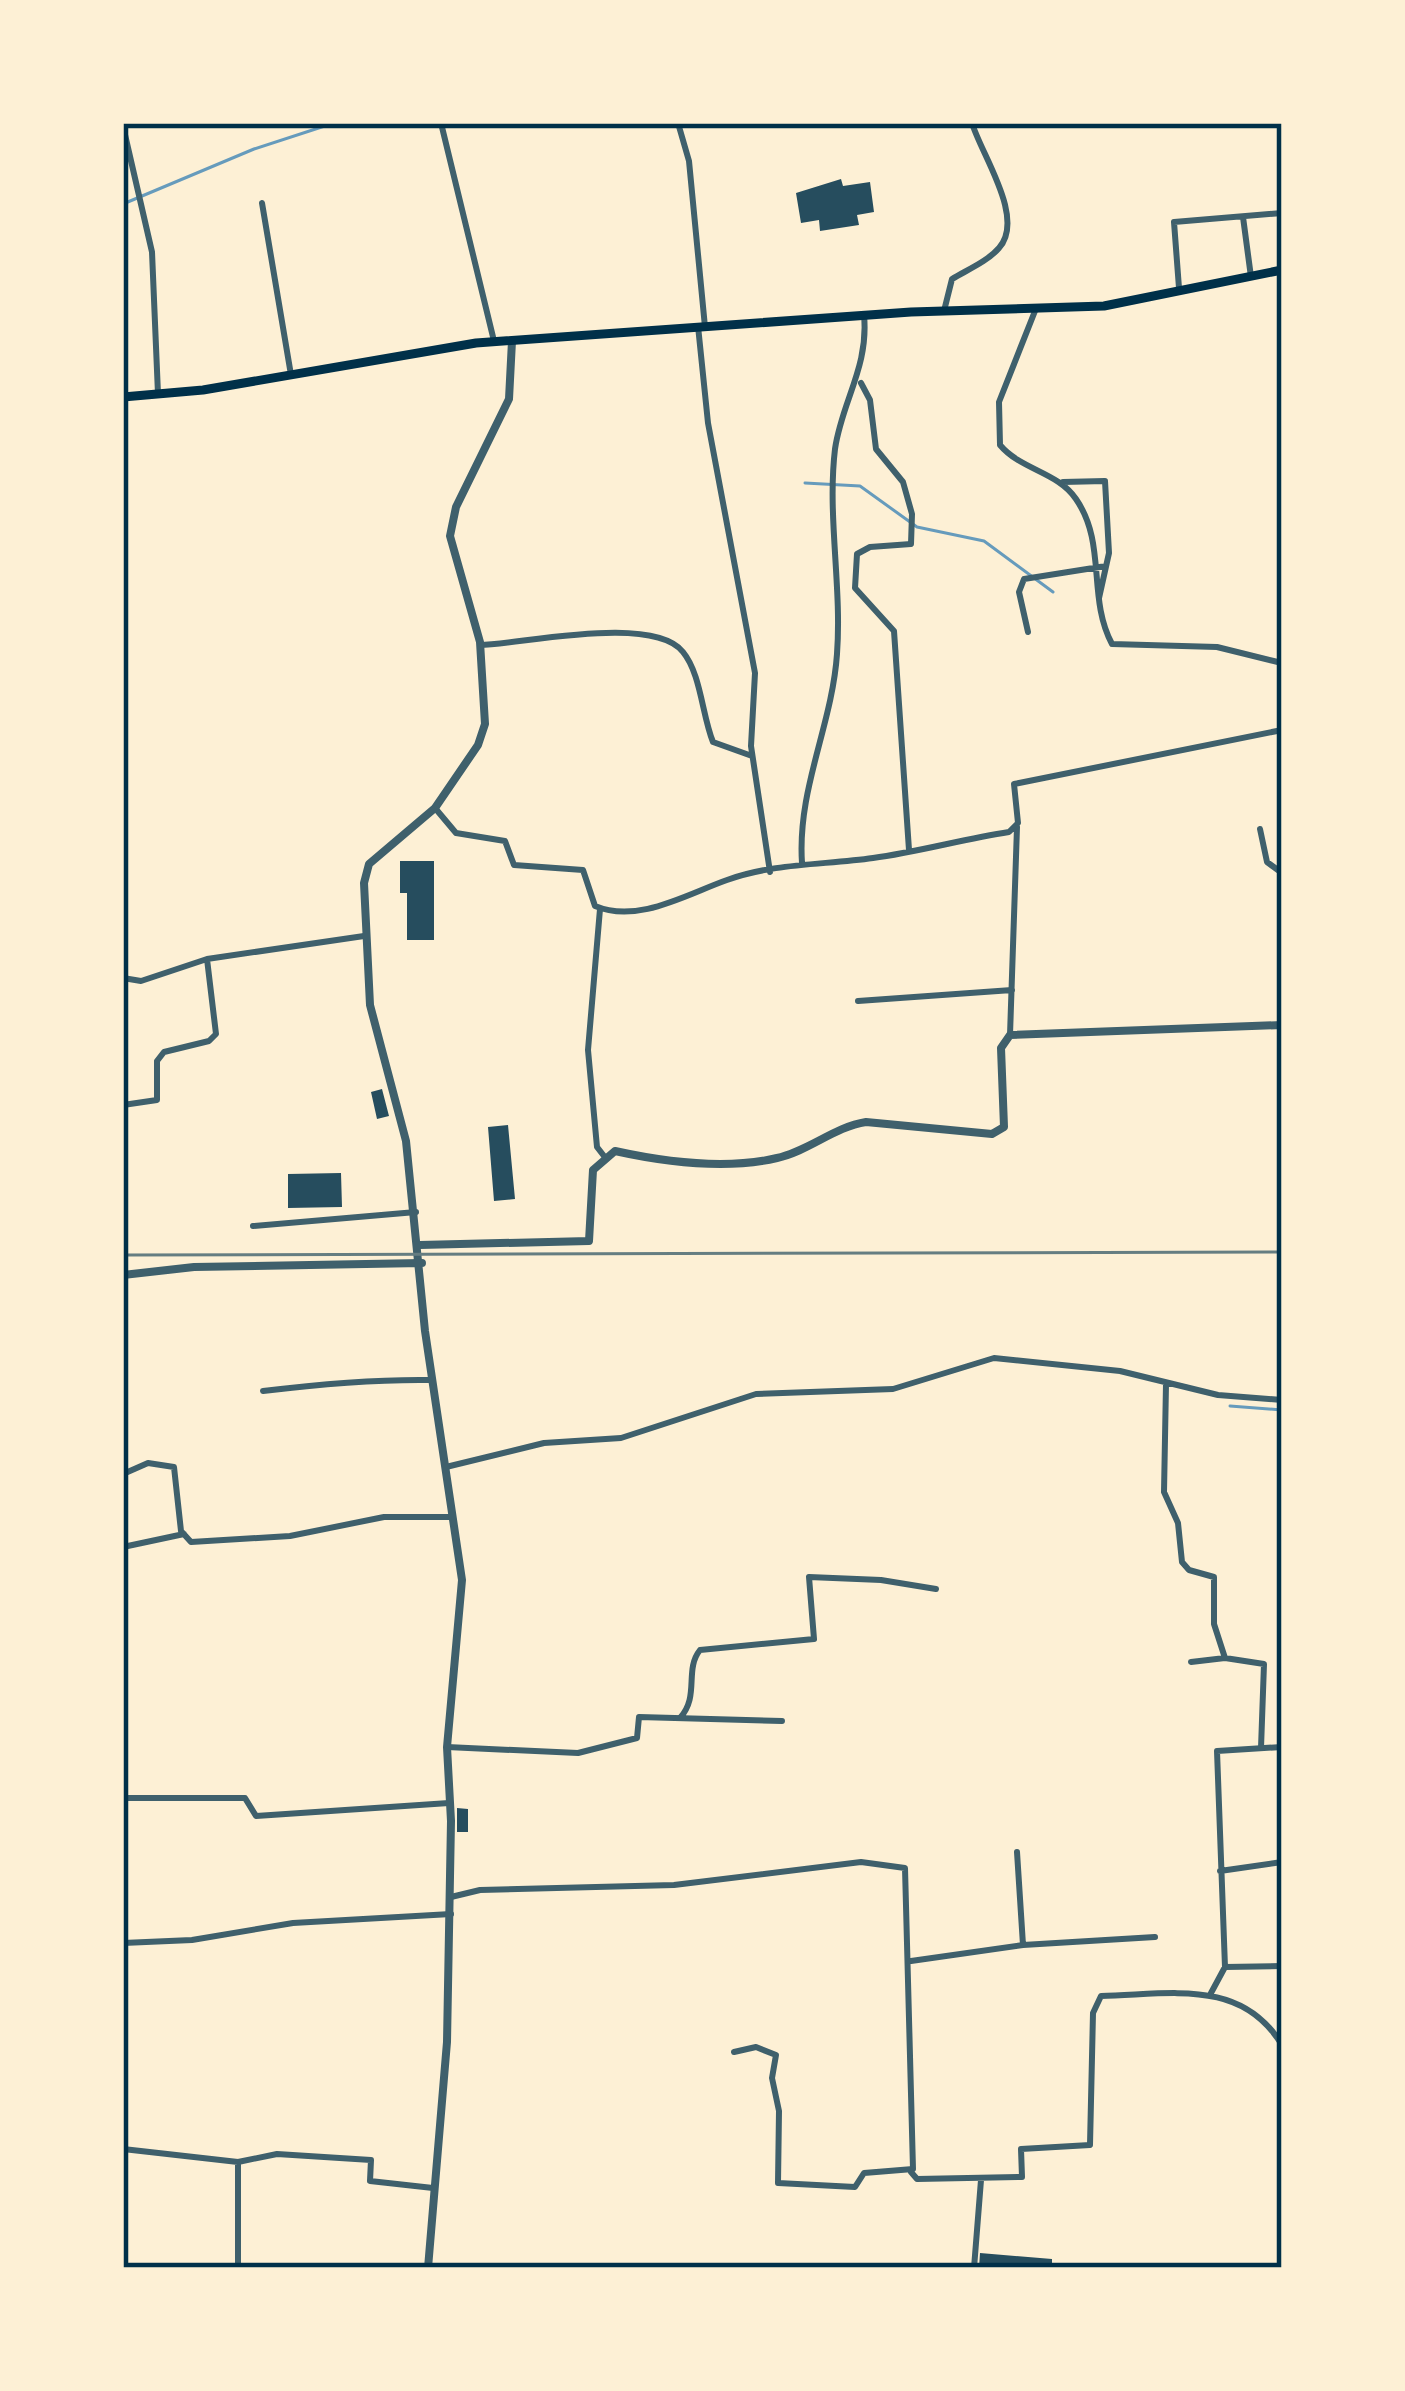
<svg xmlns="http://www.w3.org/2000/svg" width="1405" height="2391" viewBox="0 0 1405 2391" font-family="Raleway,sans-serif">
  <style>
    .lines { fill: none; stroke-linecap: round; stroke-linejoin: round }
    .stream { stroke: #669bbc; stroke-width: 3 }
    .building { fill: #264d5e }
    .minor { stroke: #3f606c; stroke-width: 6 }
    .tertiary { stroke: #3f606c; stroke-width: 8 }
    .primary { stroke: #003049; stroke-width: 9 }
    .rail { stroke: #657d81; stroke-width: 3 }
    .neatline { fill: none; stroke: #003049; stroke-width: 4.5 }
  </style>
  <rect width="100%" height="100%" fill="#fdf0d5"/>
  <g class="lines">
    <path class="stream" d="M 123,204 L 254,149 L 334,123
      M 805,483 L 860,486 L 917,527 L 984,541 L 1053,592
      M 1230,1406 L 1282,1410"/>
  </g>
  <path class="building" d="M 841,179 L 843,186 L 870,182 L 874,212 L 857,215 L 859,225 L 820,231 L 819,220 L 801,223 L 796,193 Z
    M 400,861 L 434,861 L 434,940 L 407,940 L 407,893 L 400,893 Z
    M 382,1089 L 389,1116 L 377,1119 L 371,1092 Z
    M 508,1125 L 515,1199 L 494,1201 L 488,1127 Z
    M 341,1173 L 342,1207 L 288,1208 L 288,1174 Z
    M 457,1808 L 468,1809 L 468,1832 L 457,1832 Z
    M 980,2253 L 1052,2259 L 1052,2268 L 979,2268 Z"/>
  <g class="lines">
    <path class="minor" d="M 441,123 L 494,341
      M 678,123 L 689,161 L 705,327
      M 123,126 L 152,252 L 158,394
      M 262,203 L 291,375
      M 1243,217 L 1251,277
      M 1179,288 L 1174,222 L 1282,213
      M 944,311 L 952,279 C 967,270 988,261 999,248 C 1026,218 981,154 972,123
      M 1035,311 L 999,402 L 1000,445 C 1021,470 1058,472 1076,499 C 1107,544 1087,597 1112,644 L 1217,647 L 1282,663
      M 698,326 L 708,423 L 755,673 L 751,746 L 770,872
      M 861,383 L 870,400 L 876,449 L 903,482 L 912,514 L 911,544 L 870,547 L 857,554 L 855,588 L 894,631 L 909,850
      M 1063,482 L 1105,481 L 1109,553 L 1099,598
      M 1028,632 L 1019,592 L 1024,579 L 1106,566
      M 480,645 C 522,644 653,614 683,652 C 701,674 702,715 713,742 L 752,756
      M 435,808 L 456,833 L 505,841 L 514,865 L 583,870 L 595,906 C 638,924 687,894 727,880 C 774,863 824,865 873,858 C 918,852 963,839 1009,832 L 1018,823 L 1014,784 L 1282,730
      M 1260,829 L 1267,862 L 1282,873
      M 802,863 C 797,789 832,726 837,654 C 842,586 827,516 835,449 C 842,401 869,367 864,315
      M 600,909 L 588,1050 L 597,1147 L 604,1156
      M 123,978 L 141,981 L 207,959 L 364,936
      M 858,1001 L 1012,990
      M 1010,1035 L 1017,827
      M 123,1105 L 157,1100 L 157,1061 L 164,1052 L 209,1041 L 216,1034 L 207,959
      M 253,1226 L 416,1212
      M 1166,1384 L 1164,1492 L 1178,1523 L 1182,1562 L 1189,1570 L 1214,1577 L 1214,1624 L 1225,1658 L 1264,1664 L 1261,1748
      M 263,1391 C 320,1384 375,1379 432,1380
      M 446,1467 L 544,1443 L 621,1438 L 756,1394 L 893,1389 L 994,1358 L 1120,1371 L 1218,1395 L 1282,1400
      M 123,1474 L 148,1463 L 174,1467 L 181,1531 L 191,1542 L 290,1536 L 384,1517 L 451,1517
      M 123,1547 L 184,1534
      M 1191,1662 L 1225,1658
      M 680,1718 C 700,1696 684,1670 700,1650 L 814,1639 L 809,1577 L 881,1580 L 936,1589
      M 447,1747 L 578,1753 L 637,1738 L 639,1717 L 782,1721
      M 123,1798 L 245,1798 L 256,1816 L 449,1803
      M 1017,1852 L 1023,1945
      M 1220,1871 L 1282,1862
      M 451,1897 L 480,1890 L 674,1885 L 861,1862 L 905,1868 L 913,2169 L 864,2173 L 855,2187 L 778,2183 L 779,2111 L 772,2078 L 776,2055 L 756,2047 L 734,2052
      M 123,1943 L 192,1940 L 293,1923 L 451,1914
      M 911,1961 L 1023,1945 L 1155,1937
      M 1225,1967 L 1217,1751 L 1282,1747
      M 1211,1993 L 1225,1967 L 1282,1966
      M 123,2149 L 238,2162 L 277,2154 L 371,2160 L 370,2181 L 433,2188
      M 911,2172 L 917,2179 L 1022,2177 L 1021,2149 L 1090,2145 L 1093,2013 L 1101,1996 C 1169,1995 1241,1977 1282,2045
      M 238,2268 L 238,2164
      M 974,2268 L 981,2180"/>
    <path class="tertiary" d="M 420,1245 L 589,1241 L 593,1170 L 615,1151 C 665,1162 726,1170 777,1158 C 809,1151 834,1127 866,1122 L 992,1134 L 1004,1127 L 1001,1048 L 1010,1035 L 1282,1025
      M 123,1275 L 194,1267 L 422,1263
      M 428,2268 L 447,2042 L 451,1821 L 447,1747 L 462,1580 L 425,1331 L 406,1141 L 370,1005 L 364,883 L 369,864 L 435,808 L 478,745 L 485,724 L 480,642 L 450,536 L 456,507 L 509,399 L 512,341"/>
    <path class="primary" d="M 123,397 L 203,390 L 476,343 L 911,312 L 1104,306 L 1282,270"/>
    <path class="rail" d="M 123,1255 L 1282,1252"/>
  </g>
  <rect width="1405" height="2391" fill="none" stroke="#fdf0d5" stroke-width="252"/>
  <rect x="126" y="126" width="1153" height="2139" class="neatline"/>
</svg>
